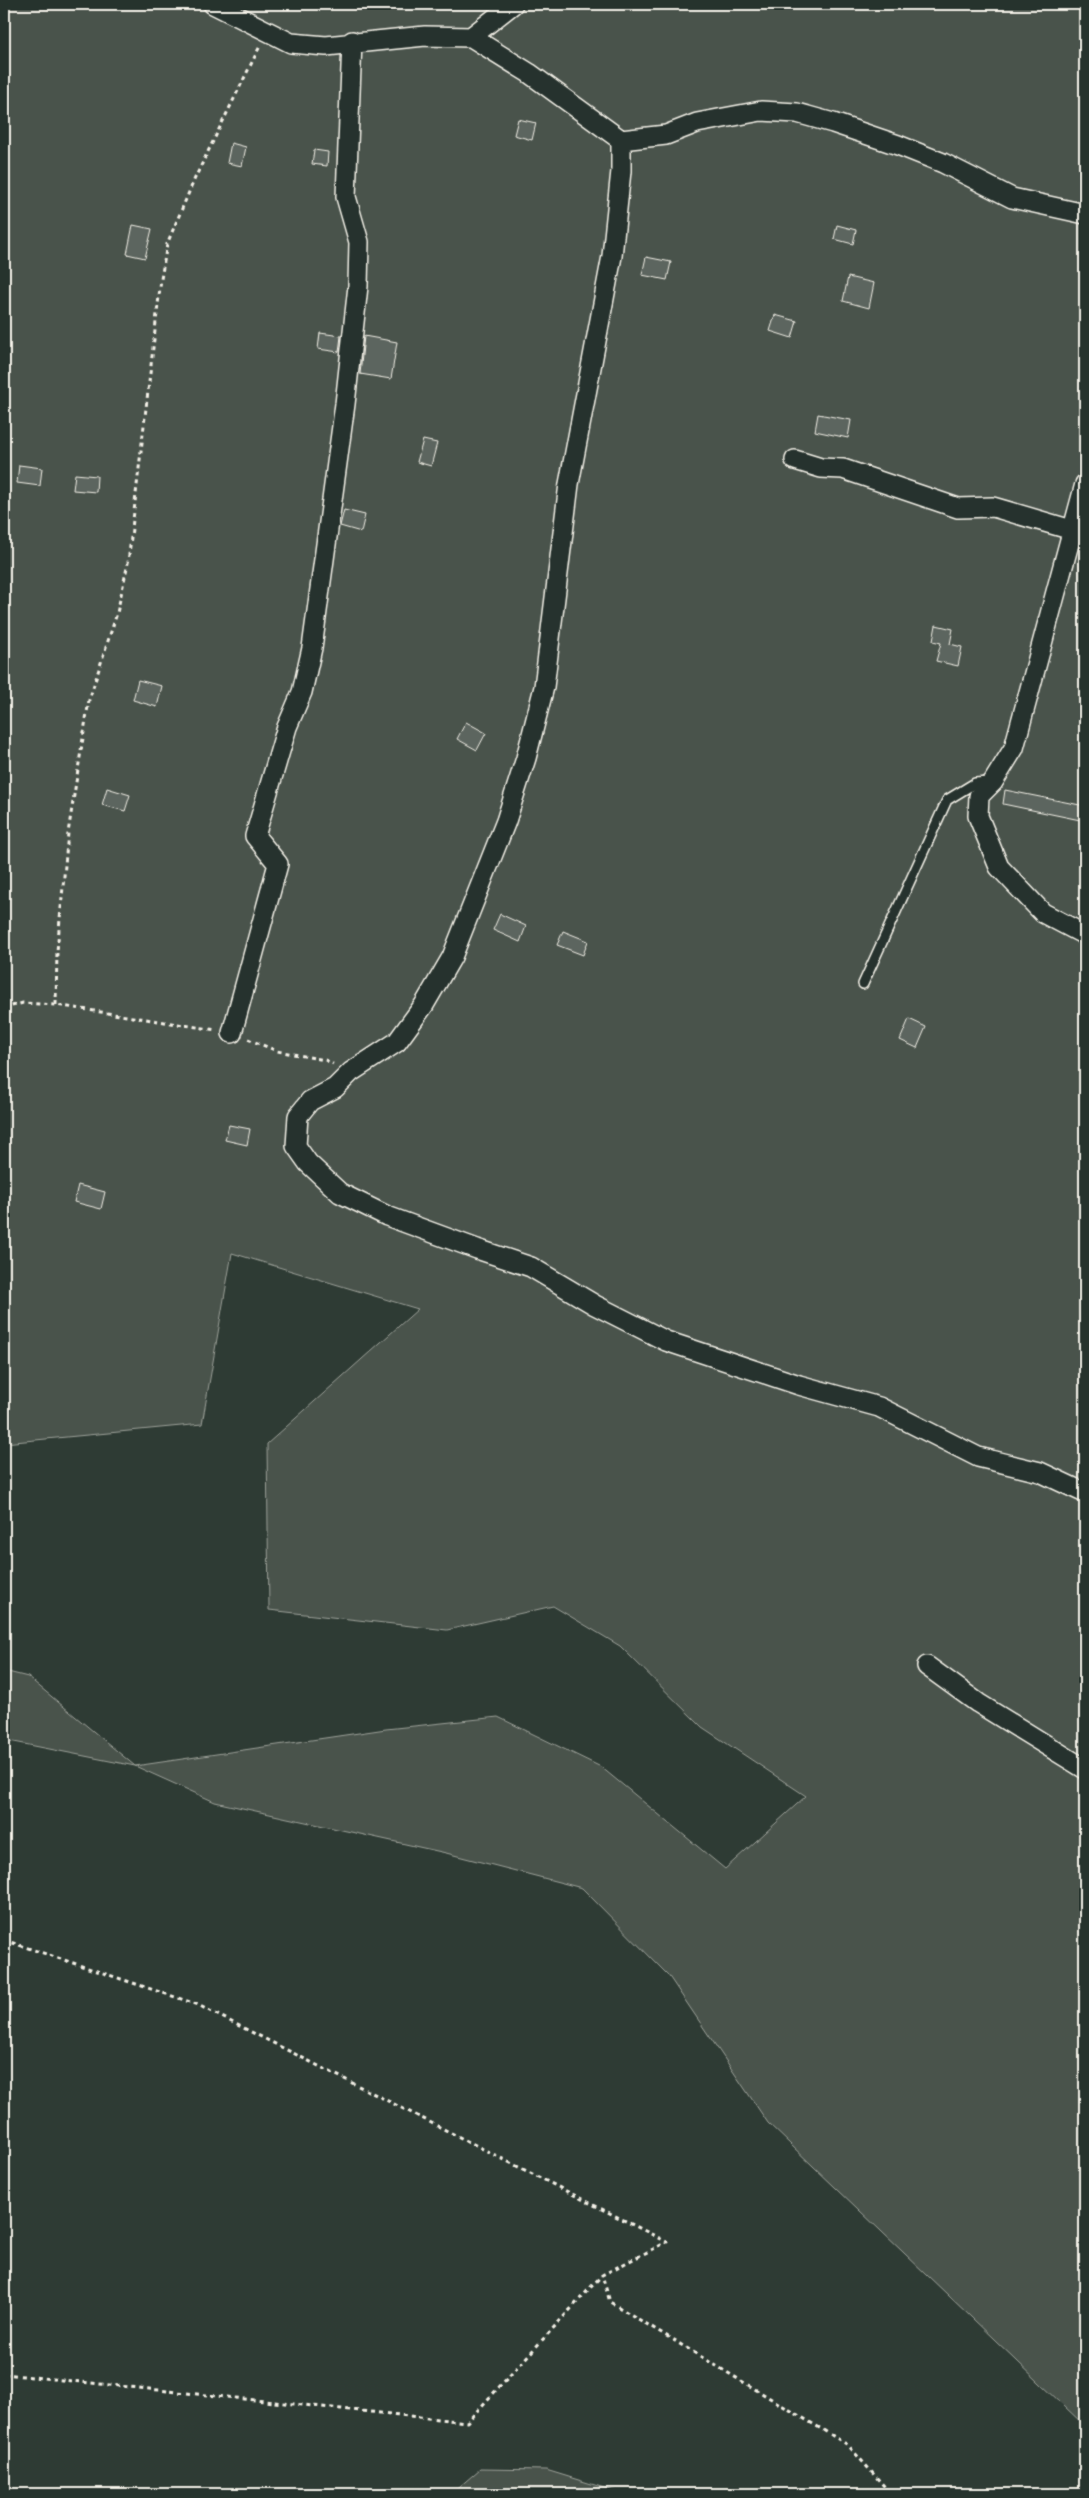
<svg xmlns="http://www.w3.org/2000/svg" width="1089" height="2498" viewBox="0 0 1089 2498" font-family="Caveat,sans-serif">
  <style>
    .green { fill: #48524c; stroke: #9ea29a }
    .building { fill: #5c655e; stroke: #f4f1e8 }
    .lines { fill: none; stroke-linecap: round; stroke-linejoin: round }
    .service-casing { stroke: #f4f1e8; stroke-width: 12 }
    .minor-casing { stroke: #f4f1e8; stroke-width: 22 }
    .path { stroke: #f4f1e8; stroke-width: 3; stroke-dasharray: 4 4; stroke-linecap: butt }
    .service { stroke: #26332d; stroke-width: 9 }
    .minor { stroke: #26332d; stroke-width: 19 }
  </style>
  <rect width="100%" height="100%" fill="#2e3b34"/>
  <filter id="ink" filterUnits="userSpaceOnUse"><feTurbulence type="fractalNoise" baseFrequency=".02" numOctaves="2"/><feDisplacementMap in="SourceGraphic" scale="10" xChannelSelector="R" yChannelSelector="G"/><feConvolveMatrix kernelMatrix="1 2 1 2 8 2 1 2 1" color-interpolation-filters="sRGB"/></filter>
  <g filter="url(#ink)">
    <path class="green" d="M 4,4 L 1085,4 L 1085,2426 L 768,2123 L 668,1975 L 582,1888 L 446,1853 L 215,1802 L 135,1766 L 4,1740 L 4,1671 L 28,1677 L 135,1766 L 386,1729 L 498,1717 L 601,1767 L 725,1869 L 806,1796 L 702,1727 L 620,1646 L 553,1606 L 447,1630 L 269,1610 L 267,1444 L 418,1309 L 232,1253 L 202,1424 L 4,1443 Z
      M 480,2469 L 546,2470 L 624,2494 L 451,2494 Z"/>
    <path class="building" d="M 518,119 L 536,123 L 532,140 L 514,135 Z
      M 231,143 L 246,147 L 242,166 L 227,163 Z
      M 314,150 L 328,152 L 327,166 L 312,164 Z
      M 133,225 L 152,229 L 145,258 L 127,254 Z
      M 837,225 L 856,230 L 853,244 L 834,239 Z
      M 646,257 L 671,262 L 667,280 L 642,275 Z
      M 848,277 L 874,283 L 869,308 L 843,301 Z
      M 775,315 L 797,321 L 792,338 L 770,331 Z
      M 320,333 L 341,336 L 339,352 L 318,349 Z
      M 364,336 L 397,342 L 391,379 L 360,374 Z
      M 818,414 L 851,420 L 848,438 L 815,431 Z
      M 423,440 L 437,443 L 431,466 L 417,462 Z
      M 19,465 L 42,468 L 40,486 L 17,483 Z
      M 75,474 L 97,476 L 96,492 L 73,490 Z
      M 344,510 L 365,515 L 361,532 L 340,526 Z
      M 936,625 L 953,629 L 950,644 L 962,647 L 958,666 L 936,661 L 941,643 L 933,641 Z
      M 138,680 L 162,686 L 157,707 L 133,700 Z
      M 466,722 L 486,733 L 477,750 L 457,739 Z
      M 107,788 L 130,795 L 125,811 L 102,805 Z
      M 1005,790 L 1085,806 L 1085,821 L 1003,804 Z
      M 500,914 L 526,926 L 520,942 L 493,930 Z
      M 563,931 L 588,941 L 583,955 L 557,945 Z
      M 909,1019 L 926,1027 L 917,1048 L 900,1040 Z
      M 229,1125 L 250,1129 L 247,1145 L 225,1140 Z
      M 78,1185 L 105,1192 L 101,1209 L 74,1202 Z"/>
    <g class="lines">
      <g class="service-casing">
        <path id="service" d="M 863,984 L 947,800 L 975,783 L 989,782"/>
      </g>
      <g class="minor-casing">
        <path id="minor" d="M 213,4 L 291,43 L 326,46 L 425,36 L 471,37 L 529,73 L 621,140 L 666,135 L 697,123 L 761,111 L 797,113 L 833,123 L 898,145 L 943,163 L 1012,198 L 1085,214
          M 471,37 L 513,4
          M 621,140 L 621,171 L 612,256 L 569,484 L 544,687 L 526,758 L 506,821 L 452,957 L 424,1005 L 397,1042 L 351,1072 L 335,1088 L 310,1101 L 298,1116 L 296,1146 L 308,1163 L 340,1193 L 387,1216 L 477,1249 L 531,1267 L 595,1305 L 666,1341 L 799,1385 L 879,1407 L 978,1457 L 1040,1472 L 1085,1493
          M 795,460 L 821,468 L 843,469 L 958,508 L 993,507 L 1072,530
          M 1085,484 L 1014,748 L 993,782 L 979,796 L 978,816 L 999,867 L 1043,913 L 1085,935
          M 232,1033 L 278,864 L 255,836 L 287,727 L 302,692 L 312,648 L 345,404 L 358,286 L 359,242 L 346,197 L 352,41
          M 927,1666 L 978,1703 L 1085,1769"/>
      </g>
      <path class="path" d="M 56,1005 L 57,951 L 68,833 L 89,700 L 117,613 L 128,563 L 161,279 L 167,244 L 195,178 L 260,46
        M 4,1008 L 23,1003 L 56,1005 L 216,1030
        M 248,1039 L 277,1051 L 325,1060 L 333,1064
        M 4,1940 L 196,2004 L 667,2242 L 602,2275 L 610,2302 L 848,2445 L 891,2494
        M 4,2374 L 467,2422 L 602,2275"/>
      <use href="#service" class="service"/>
      <use href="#minor" class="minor"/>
    </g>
  </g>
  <rect width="1089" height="2498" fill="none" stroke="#26332d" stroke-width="20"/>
  <rect x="10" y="10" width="1069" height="2478" fill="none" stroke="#f4f1e8" stroke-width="2" filter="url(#ink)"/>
</svg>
